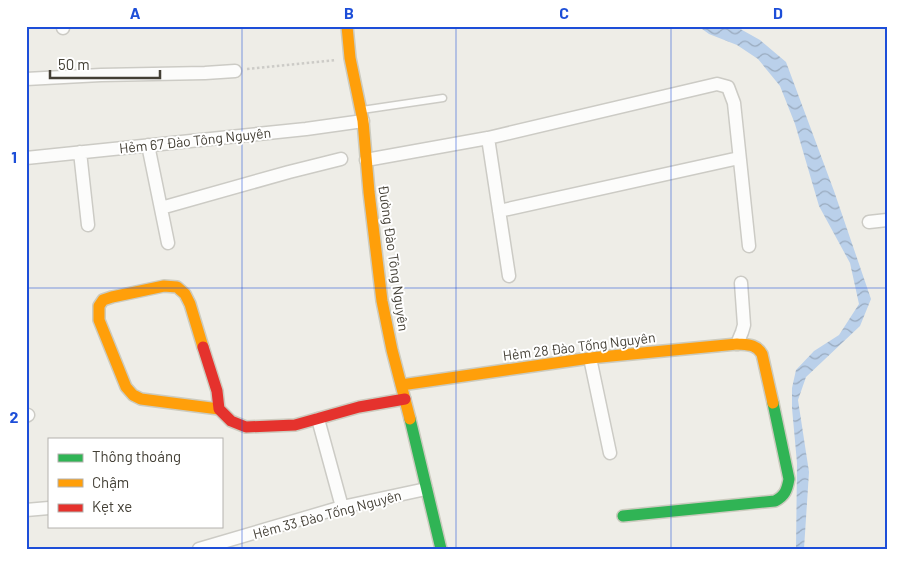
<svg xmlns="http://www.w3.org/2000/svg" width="913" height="575" viewBox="0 0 913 575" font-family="Barlow,sans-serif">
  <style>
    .water { fill: url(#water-waves) }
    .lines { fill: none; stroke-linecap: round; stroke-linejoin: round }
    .lane-casing { stroke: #cccbc5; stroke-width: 9 }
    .street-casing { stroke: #cccbc5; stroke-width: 15 }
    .fast-casing { stroke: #cccbbf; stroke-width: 14 }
    .slow-casing { stroke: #cccbbf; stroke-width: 14 }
    .jam-casing { stroke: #cccbbf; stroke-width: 14 }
    .path { stroke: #cccbc7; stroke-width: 2.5; stroke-dasharray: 2.5 2.5; stroke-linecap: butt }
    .lane { stroke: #fcfcfb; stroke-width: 6 }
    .street { stroke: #fcfcfb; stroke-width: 12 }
    .fast { stroke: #30b455; stroke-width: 11 }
    .slow { stroke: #ff9f0a; stroke-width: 11 }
    .jam { stroke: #e5322d; stroke-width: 11 }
    .grid { fill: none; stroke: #1d4ed8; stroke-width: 1; stroke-opacity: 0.55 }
    .labels { text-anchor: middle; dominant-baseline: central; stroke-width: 4; stroke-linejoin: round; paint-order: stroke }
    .street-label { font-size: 14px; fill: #433f35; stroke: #fff }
    .neatline { fill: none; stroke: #1d4ed8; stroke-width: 2 }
    .grid-label { font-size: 16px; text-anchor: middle; font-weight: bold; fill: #1d4ed8 }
  </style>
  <defs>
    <pattern id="water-waves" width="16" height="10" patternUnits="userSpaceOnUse" patternTransform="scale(1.25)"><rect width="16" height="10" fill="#bad0ea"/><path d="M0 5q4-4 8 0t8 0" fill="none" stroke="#99aabe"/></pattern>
  </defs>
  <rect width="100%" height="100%" fill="#eeede7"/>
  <path class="water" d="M 698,26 L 735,26 L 760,40 L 786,62 L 834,191 L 871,299 L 860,326 L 806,377 L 798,400 L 809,472 L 804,549 L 796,549 L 797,463 L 792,408 L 792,388 L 796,370 L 814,351 L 839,335 L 859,304 L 850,263 L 819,206 L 795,124 L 780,86 L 758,59 L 737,45 L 709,34 Z"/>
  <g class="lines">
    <g class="lane-casing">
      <path id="lane" d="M 362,110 L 443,98"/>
    </g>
    <g class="street-casing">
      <path id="street" d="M 63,26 L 63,28
        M 26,79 L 101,75 L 205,73 L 235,71
        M 488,138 L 509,276
        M 148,145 L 168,243
        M 80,152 L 88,225
        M 26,158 L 306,129 L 363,121
        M 366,160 L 488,138 L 717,84 L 728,87 L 734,103 L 749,246
        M 161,208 L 289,172 L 341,159
        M 499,211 L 739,158
        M 869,222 L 887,220
        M 737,344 L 742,332 L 744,325 L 741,283
        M 590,358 L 610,453
        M 26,416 L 28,415
        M 318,419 L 342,507
        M 26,510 L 49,508
        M 199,549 L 342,507 L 426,489"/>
    </g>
    <g class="fast-casing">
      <path id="fast" d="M 410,419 L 441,549
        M 623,516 L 775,501 C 785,496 787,490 789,479 L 773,403"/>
    </g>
    <g class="slow-casing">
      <path id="slow" d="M 347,26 L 350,58 L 363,121 L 369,192 L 382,301 L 392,350 L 410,419
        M 203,347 L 190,304 L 185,294 L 177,287 L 164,286 L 112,297 L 103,300 L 99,306 L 99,320 L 126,387 L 133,395 L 141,399 L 219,409
        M 401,385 L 590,358 L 737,344 C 748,345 756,344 762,354 L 773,403"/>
    </g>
    <g class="jam-casing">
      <path id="jam" d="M 203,347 L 217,391 L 219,409 L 231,421 L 246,427 L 295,425 L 359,407 L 405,399"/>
    </g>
    <path class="path" d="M 247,69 L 336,60"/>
    <use href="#lane" class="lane"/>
    <use href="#street" class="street"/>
    <use href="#fast" class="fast"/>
    <use href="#slow" class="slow"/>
    <use href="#jam" class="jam"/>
  </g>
  <path class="grid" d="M 242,26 L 242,549M 456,26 L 456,549M 671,26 L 671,549M 26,288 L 887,288"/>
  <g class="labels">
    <g class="street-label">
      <text transform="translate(195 140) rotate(-6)">Hẻm 67 Đào Tông Nguyên</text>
      <text transform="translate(394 258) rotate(82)">Đường Đào Tông Nguyên</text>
      <text transform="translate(579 346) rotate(-7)">Hẻm 28 Đào Tống Nguyên</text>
      <text transform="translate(327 514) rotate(-15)">Hẻm 33 Đào Tống Nguyên</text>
    </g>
  </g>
  <rect width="913" height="575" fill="none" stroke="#ffffff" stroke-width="55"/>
  <rect x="48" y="438" width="175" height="90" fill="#ffffff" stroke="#b4b2ae"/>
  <rect x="58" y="454" width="25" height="8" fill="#30b455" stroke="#b4b2ae"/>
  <text x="92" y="462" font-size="15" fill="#433f35">Thông thoáng</text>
  <rect x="58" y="479" width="25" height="8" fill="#ff9f0a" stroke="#b4b2ae"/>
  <text x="92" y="488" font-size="15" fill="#433f35">Chậm</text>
  <rect x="58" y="504" width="25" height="8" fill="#e5322d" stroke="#b4b2ae"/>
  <text x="92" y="512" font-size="15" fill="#433f35">Kẹt xe</text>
  <path d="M50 70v8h110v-8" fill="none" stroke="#433f35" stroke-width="2.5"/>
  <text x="58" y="70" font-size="15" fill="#433f35" stroke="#ffffff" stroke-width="4" paint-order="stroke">50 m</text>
  <rect x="28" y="28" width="858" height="520" class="neatline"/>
  <g class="grid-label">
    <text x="135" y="19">A</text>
    <text x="349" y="19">B</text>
    <text x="564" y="19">C</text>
    <text x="778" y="19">D</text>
    <text x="14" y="163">1</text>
    <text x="14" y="423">2</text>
  </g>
</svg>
